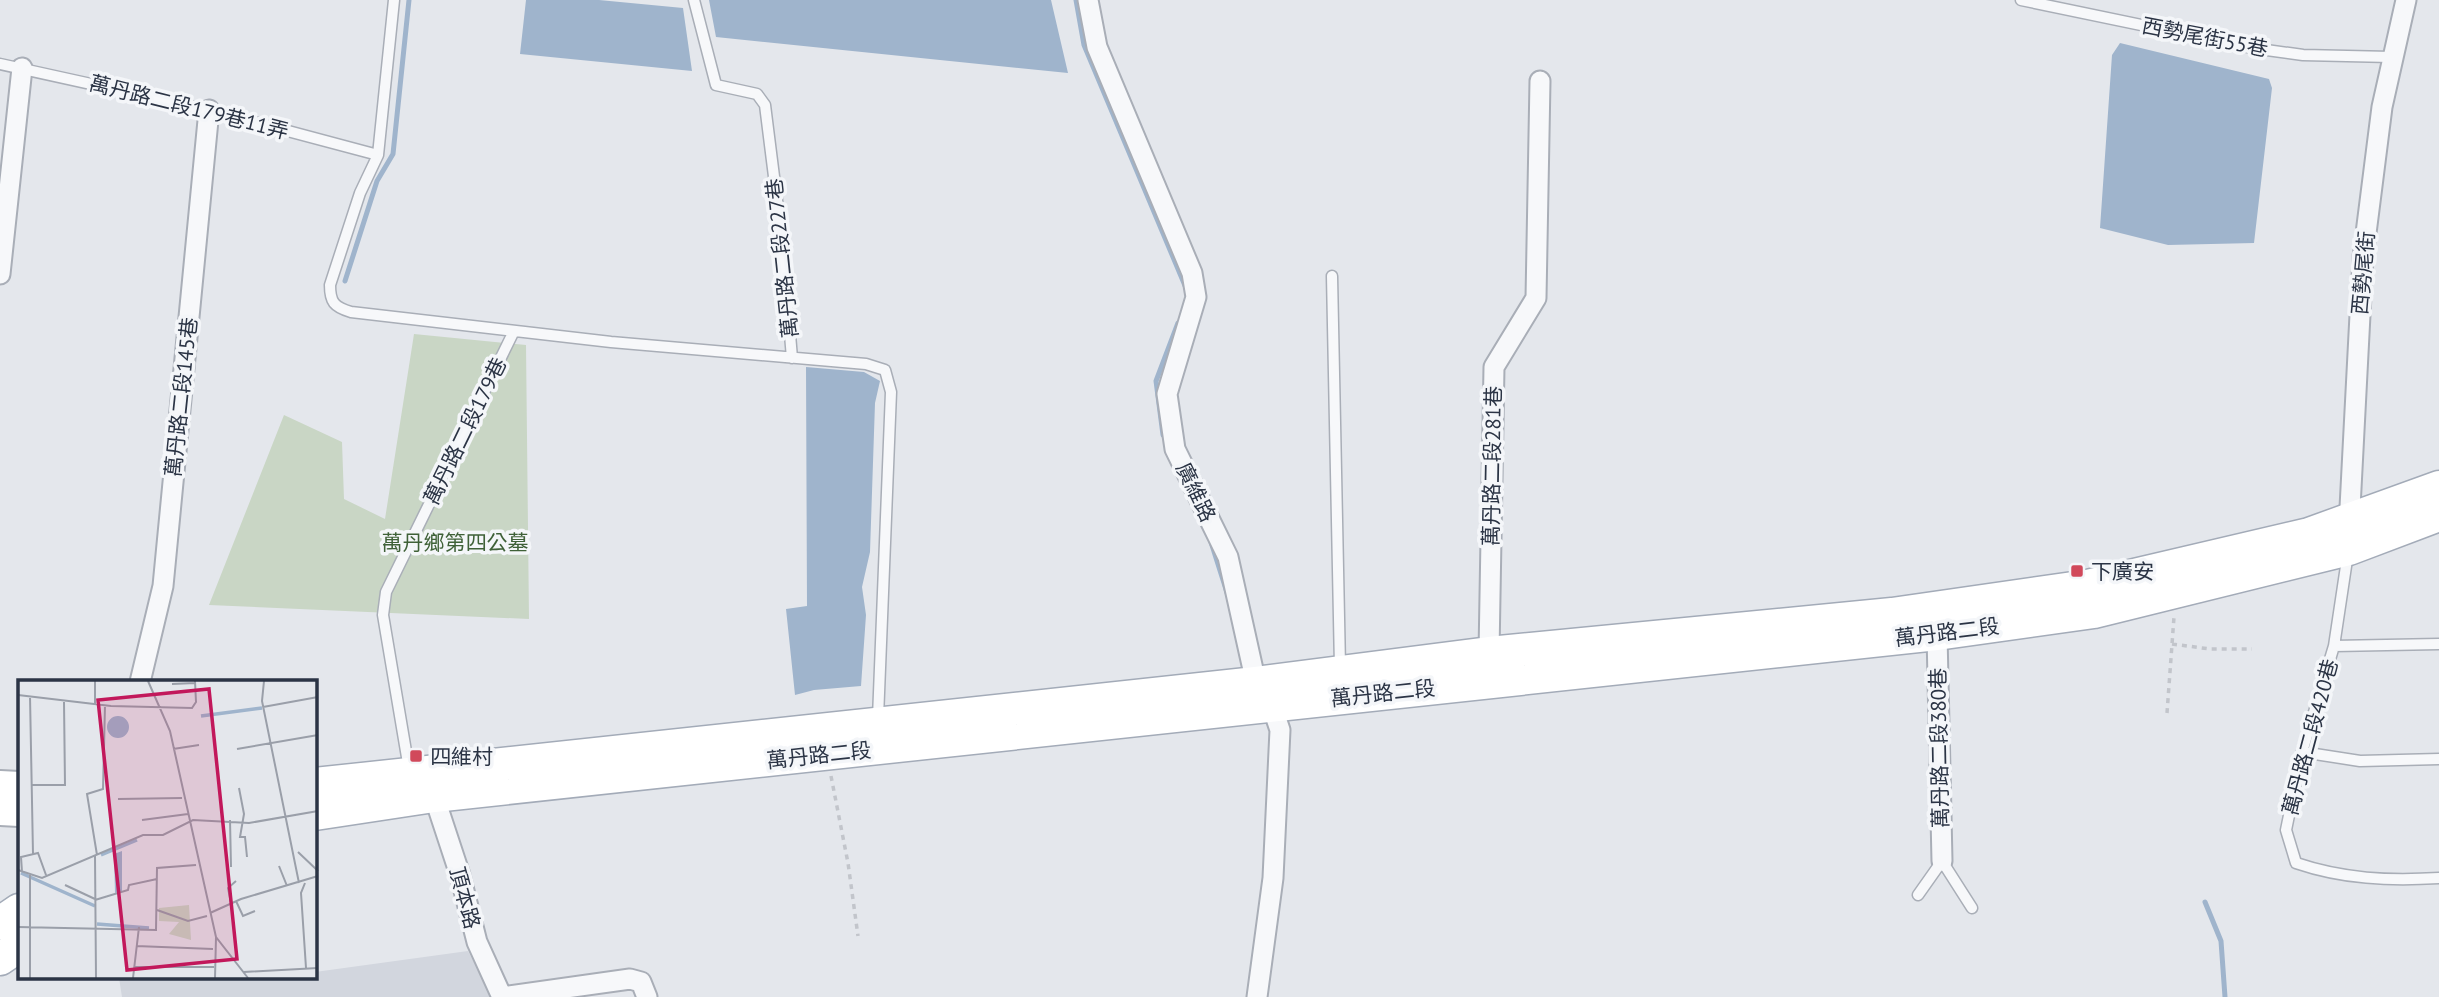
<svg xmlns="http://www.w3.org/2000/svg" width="2439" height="997" viewBox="0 0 2439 997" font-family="'PT Sans','Noto Sans TC',sans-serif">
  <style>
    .built { fill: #d2d6de }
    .green { fill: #c9d6c5 }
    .water { fill: #9fb4cc }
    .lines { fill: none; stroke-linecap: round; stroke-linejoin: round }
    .stream { stroke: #9fb4cc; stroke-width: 5 }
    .lane-casing { stroke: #a9aeb7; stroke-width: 13 }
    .street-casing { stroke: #a9aeb7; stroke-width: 23 }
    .secondary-casing { stroke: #a9aeb7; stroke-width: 32 }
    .primary-casing { stroke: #a3abb8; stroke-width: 35 }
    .path { stroke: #c2c5cb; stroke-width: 3.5; stroke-dasharray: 5 5; stroke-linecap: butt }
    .lane { stroke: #f7f8fa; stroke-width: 10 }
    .street { stroke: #f7f8fa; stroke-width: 19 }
    .secondary { stroke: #fff; stroke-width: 28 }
    .primary { stroke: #fff; stroke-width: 32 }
    .poi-dot { fill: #d1495b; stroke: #f4f6f9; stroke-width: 2.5 }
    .labels { text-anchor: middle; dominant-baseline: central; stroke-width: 7; stroke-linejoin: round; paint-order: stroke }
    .street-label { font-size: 21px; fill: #2b3445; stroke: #f4f6f9 }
    .park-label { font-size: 21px; fill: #3f6138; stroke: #f4f6f9 }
    .poi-label { font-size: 21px; fill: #2b3445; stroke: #f4f6f9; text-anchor: start }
    .inset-river { fill: none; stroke: #9fb4cc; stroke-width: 3.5 }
    .inset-road { fill: none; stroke: #9a9fa9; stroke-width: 2 }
    .view { fill: #c2185b; fill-opacity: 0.15; stroke: #c2185b; stroke-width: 3.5 }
    .inset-edge { fill: none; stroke: #2b3445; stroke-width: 3.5 }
  </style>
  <rect width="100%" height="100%" fill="#e4e7ec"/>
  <path class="built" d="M 468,951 L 492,997 L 122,997 L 119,978 L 315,978 L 315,972 Z"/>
  <path class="green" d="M 414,334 L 526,345 L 529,619 L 209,605 L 284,415 L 342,442 L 344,499 L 385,519 Z"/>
  <path class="water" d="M 526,0 L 599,0 L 683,8 L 692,71 L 520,54 Z
    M 709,0 L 1051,0 L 1068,73 L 716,37 Z
    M 2120,43 L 2269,79 L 2272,88 L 2254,243 L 2168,245 L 2100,228 L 2112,55 Z
    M 806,367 L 864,372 L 880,381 L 875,403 L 870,552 L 862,587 L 866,615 L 861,686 L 814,690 L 795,695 L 786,609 L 807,606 Z"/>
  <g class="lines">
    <path class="stream" d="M 1076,0 L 1084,45 L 1186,288
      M 345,281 L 377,181 L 393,154 L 409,0
      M 1163,435 L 1156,381 L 1178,323
      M 1211,542 L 1230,602
      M 2205,902 L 2221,941 L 2225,997"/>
    <g class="lane-casing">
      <path id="lane" d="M 394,0 L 378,155 L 360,193 L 330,285 C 330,302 334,307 351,312 L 611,342 L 866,364 L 885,370 L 891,392 L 878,718
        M 694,0 L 716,85 L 757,94 L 765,105 L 782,240 L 792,358
        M 2021,0 L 2252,48 L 2303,55 L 2391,57
        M 0,64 L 209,110 L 378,155
        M 1332,276 L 1340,667
        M 2348,553 L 2334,646 L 2302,752 L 2286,830 L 2296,863 C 2343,879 2389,881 2439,878
        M 2334,646 L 2439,644
        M 2302,752 L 2360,761 L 2439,759
        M 409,769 L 383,615 L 386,592 L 514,331
        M 1918,895 L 1942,861 L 1972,908"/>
    </g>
    <g class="street-casing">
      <path id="street" d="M 1088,0 L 1097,47 L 1192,273 L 1196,297 L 1167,394 L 1175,449 L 1228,557 L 1256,683 L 1272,706 L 1280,730 L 1273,878 L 1257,997
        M 0,274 L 22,68
        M 2349,527 L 2363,257 L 2382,107 L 2406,0
        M 1937,634 L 1942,861
        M 1489,653 L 1494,367 L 1536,298 L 1540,81
        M 140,682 L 163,586 L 209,110
        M 434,796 L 460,875 L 477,942 L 502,997
        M 502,997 L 630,979 L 641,982 L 647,997"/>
    </g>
    <g class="secondary-casing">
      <path id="secondary" d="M 0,785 L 19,786
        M 0,811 L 19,812"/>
    </g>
    <g class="primary-casing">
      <path id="primary" d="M 315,784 L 1256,683 L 1489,653 L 1892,614 L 2087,586 L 2309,534 L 2439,487
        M 315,814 L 434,796 L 1937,634 L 2094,612 L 2349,549 L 2439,515
        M 0,923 L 19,910
        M 0,959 L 19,946"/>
    </g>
    <path class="path" d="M 2172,644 L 2210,649 L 2252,649
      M 2167,713 L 2174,617
      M 831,776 L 848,863 L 858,936"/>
    <use href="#lane" class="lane"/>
    <use href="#street" class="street"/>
    <use href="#secondary" class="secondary"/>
    <use href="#primary" class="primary"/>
  </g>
  <g class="poi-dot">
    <rect x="2070" y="564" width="14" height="14" rx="3.5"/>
    <rect x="409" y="749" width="14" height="14" rx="3.5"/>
  </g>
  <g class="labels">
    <g class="street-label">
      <text transform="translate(2205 37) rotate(11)">西勢尾街55巷</text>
      <text transform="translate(189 107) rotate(14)">萬丹路二段179巷11弄</text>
      <text transform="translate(782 258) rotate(-96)">萬丹路二段227巷</text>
      <text transform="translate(2363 273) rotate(-85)">西勢尾街</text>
      <text transform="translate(181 397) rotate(-84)">萬丹路二段145巷</text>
      <text transform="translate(465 431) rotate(-64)">萬丹路二段179巷</text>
      <text transform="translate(1492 466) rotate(-89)">萬丹路二段281巷</text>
      <text transform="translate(1196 492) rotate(64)">廣維路</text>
      <text transform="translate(1947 632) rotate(-7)">萬丹路二段</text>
      <text transform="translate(1383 693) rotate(-6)">萬丹路二段</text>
      <text transform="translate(2310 737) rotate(-75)">萬丹路二段420巷</text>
      <text transform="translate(1939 748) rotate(-91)">萬丹路二段380巷</text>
      <text transform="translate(819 755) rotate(-6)">萬丹路二段</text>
      <text transform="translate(465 898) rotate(75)">頂本路</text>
    </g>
    <g class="park-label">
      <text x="455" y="542">萬丹鄉第四公墓</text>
    </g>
    <g class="poi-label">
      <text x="2091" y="571">下廣安</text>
      <text x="430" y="756">四維村</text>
    </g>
  </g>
  <g transform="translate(18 680)">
    <rect width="299" height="299" fill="#e4e7ec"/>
    <path d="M 171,225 L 173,260 L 151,254 L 161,242 L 141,241 L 141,228 Z" fill="#c9d6c5"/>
    <path d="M89 47a11 11 0 1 1 22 0a11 11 0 1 1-22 0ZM 104,171 L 104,211 L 97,213 L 96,174 Z" fill="#9fb4cc"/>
    <path class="inset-river" d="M 183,36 L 244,28M 83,175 L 119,160M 3,193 L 77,226M 79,244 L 131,248"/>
    <path class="inset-road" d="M 77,1 L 77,24M 130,1 L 152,51 L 198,257 L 230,298M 246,1 L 244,21 L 281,203M 154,4 L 177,3M 0,15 L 93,26 L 174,28 L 178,22 L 177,1M 12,16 L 15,174M 245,27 L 300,17M 155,69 L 181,65M 219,69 L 300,55M 13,105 L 47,105 L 46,22M 221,108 L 226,134 L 222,157 L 227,157 L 229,177M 100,119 L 164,118M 124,140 L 170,134M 212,140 L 213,187M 280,172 L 300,191M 79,175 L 69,114 L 85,109 L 87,25M 77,176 L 78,298M 261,186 L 269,206M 0,190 L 24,198 L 125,155 L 145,155 L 175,140 L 231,143 L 300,131M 4,192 L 3,177 L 20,173 L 28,195M 287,203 L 283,213 L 288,288M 47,205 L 77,219M 77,220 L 110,210 L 111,205 L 139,199M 218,221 L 225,236 L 237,231M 213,223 L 210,208 L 218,201M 139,230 L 170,241 L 189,236M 192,233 L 223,219 L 300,196M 0,247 L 138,250 L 139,188 L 178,185M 118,266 L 195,269M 116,287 L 196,287M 226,292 L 300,288M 12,298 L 12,195M 115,298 L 121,247M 197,298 L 198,257"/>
    <path class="view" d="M 191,9 L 219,279 L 109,290 L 80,20 Z"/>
    <rect width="299" height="299" class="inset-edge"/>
  </g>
</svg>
